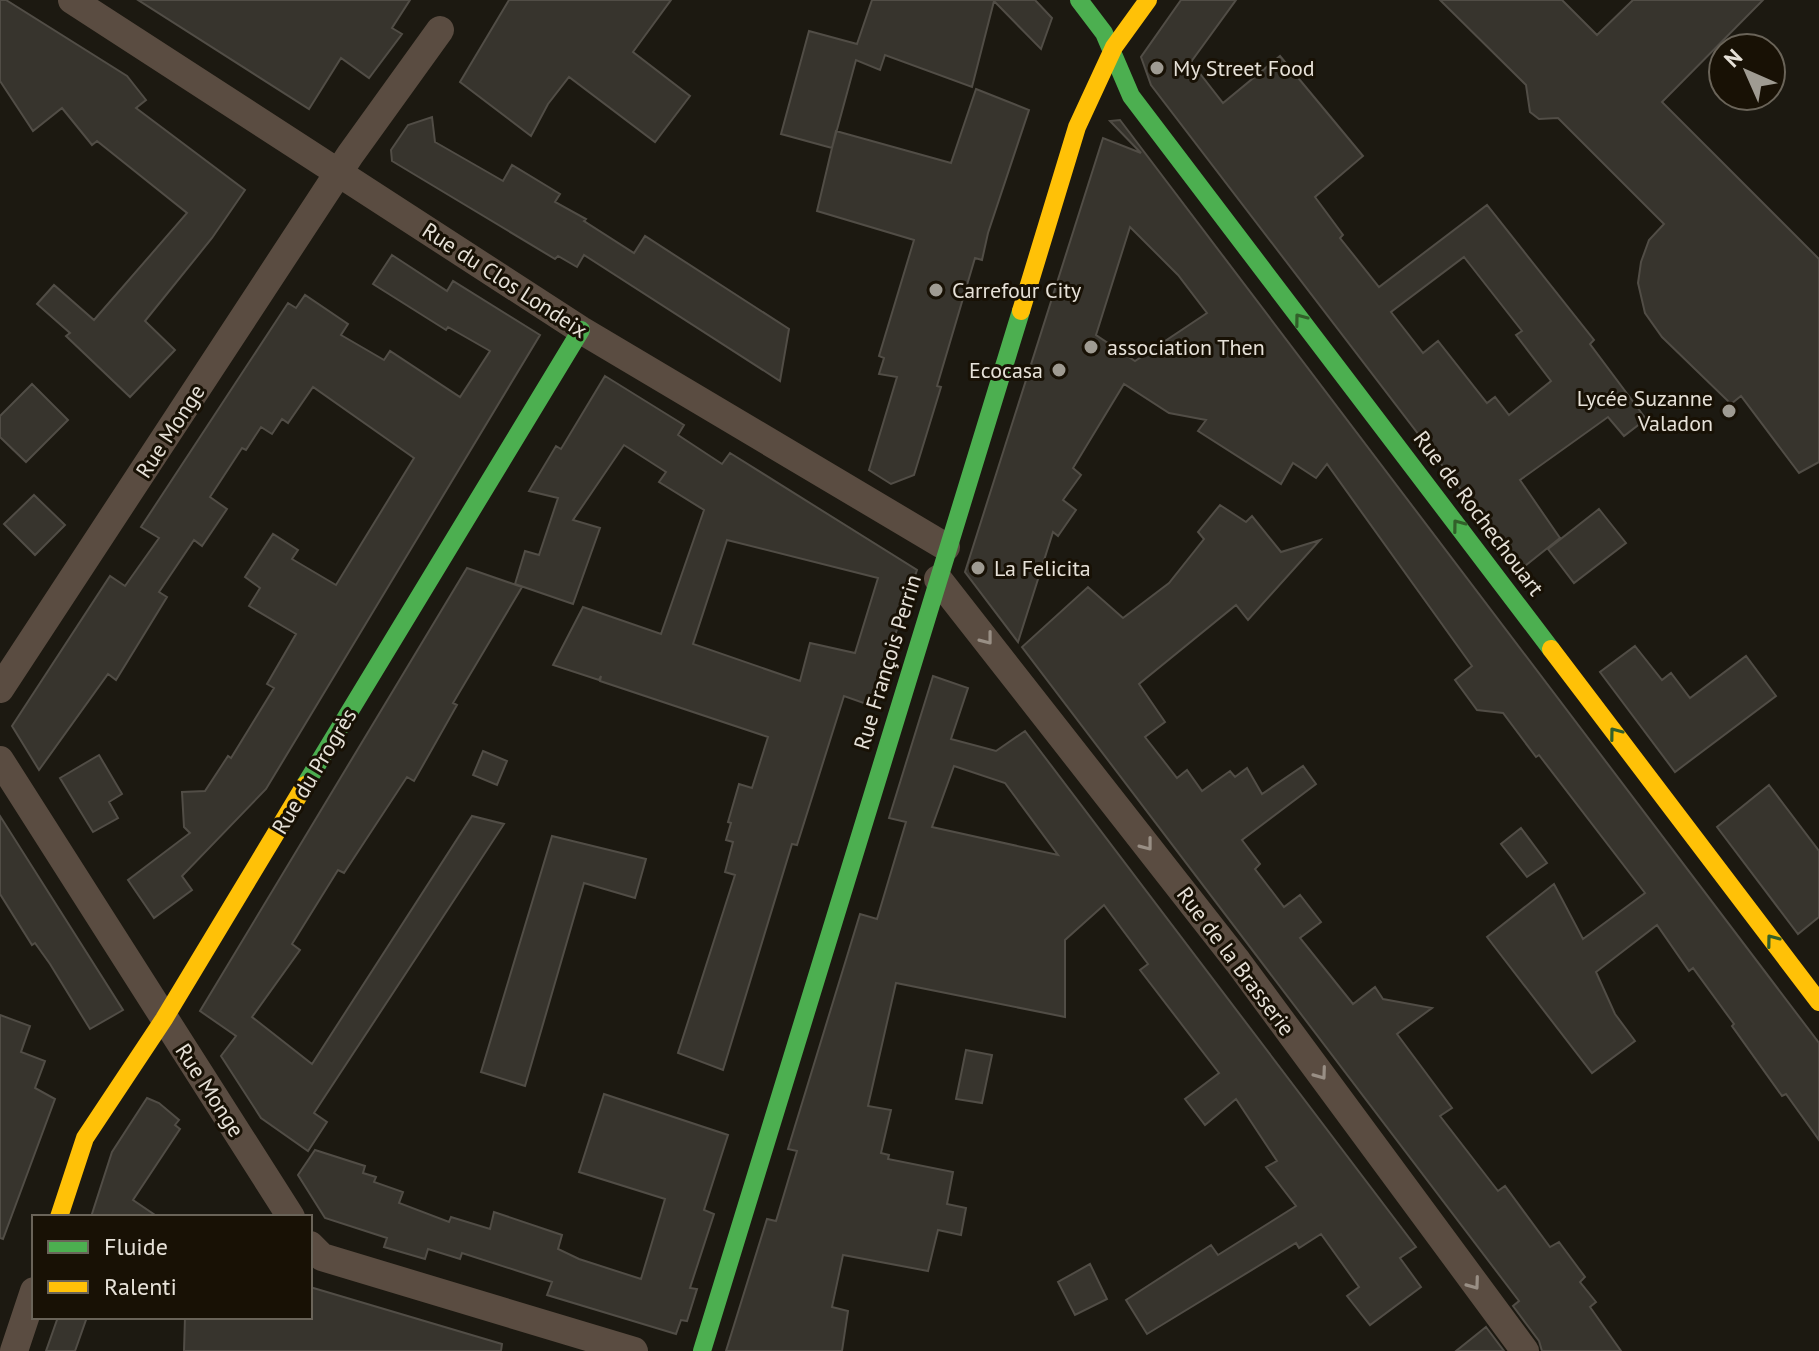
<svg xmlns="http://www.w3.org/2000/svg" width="1819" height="1351" viewBox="0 0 1819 1351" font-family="'PT Sans',sans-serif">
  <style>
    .building { fill: #37342d; stroke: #514d46; stroke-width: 2; fill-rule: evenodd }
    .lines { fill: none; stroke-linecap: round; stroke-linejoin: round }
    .street { stroke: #5a4c41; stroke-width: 28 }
    .fast { stroke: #4caf50; stroke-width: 18 }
    .slow { stroke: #ffc107; stroke-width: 18 }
    .oneway { stroke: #32602a }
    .oneway2 { stroke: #998f85 }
    .poi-dot { fill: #9f9b92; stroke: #181105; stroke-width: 3 }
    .labels { text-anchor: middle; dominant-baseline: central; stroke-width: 6; stroke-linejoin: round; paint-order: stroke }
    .poi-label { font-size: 22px; fill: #e6e1d8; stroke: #181105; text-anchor: start }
    .street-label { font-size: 22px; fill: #e6e1d8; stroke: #181105 }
  </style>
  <rect width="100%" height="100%" fill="#1c1911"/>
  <path class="building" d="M 0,0 L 6,0 L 127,76 L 146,100 L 136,108 L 245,190 L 212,238 L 145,321 L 175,350 L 130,397 L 66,336 L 70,333 L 37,304 L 54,285 L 94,320 L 187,213 L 97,141 L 92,145 L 62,108 L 33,131 L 0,81 Z
    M 138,0 L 410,0 L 392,28 L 402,34 L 369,78 L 341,58 L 309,109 Z
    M 509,0 L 671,0 L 633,52 L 690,96 L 655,142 L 569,77 L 548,104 L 531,136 L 460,82 Z
    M 872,0 L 1035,0 L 1052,18 L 1041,49 L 994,1 L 972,87 L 885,55 L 880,70 L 856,60 L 832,148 L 781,134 L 809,31 L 857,44 Z
    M 1181,0 L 1236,0 L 1191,62 L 1223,103 L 1280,56 L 1363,156 L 1315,197 L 1343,235 L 1340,238 L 1379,287 L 1487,205 L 1594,340 L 1590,344 L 1646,419 L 1624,436 L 1608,417 L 1520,480 L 1560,538 L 1520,570 L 1481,516 L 1151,85 L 1141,57 ZM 1464,257 L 1522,331 L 1516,335 L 1551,381 L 1509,415 L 1495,397 L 1487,403 L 1438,341 L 1423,353 L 1391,312 Z
    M 1440,0 L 1562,0 L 1597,35 L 1633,0 L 1763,0 L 1662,102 L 1819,259 L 1819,462 L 1799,473 L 1741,396 L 1731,404 L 1662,337 L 1645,313 L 1638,283 L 1641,262 L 1649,240 L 1664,224 L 1558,118 L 1539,119 L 1530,112 L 1526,85 Z
    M 976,89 L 1029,110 L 988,233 L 982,260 L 975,258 L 937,386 L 941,387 L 914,475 L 891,484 L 869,470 L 897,377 L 879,374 L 884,358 L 879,356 L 914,240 L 817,211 L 836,131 L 951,163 Z
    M 432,117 L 435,142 L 503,181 L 512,165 L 560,194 L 555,202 L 586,219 L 584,221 L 634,253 L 645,236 L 789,329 L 780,381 L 584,255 L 577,267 L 558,256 L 555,259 L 392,161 L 391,150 L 408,125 Z
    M 1120,120 L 1819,1043 L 1819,1140 L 1786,1094 L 1782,1096 L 1732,1026 L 1734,1024 L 1693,968 L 1689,971 L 1657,925 L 1596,972 L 1615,1014 L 1635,1041 L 1592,1073 L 1487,937 L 1554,884 L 1583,939 L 1645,893 L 1539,755 L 1536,757 L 1503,713 L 1477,710 L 1455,680 L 1472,666 L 1327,464 L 1316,478 L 1293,463 L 1281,484 L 1198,431 L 1206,420 L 1169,413 L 1124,384 L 1073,468 L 1081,475 L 1063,500 L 1076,510 L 1058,536 L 1053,532 L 1018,642 L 965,572 L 1103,138 L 1141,153 L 1110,121 ZM 1130,227 L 1178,275 L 1207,313 L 1135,361 L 1096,335 Z
    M 392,255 L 447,291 L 453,281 L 540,335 L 266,789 L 182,876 L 192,890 L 154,918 L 128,880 L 190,833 L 184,827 L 182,792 L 205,791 L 228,756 L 231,758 L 274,688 L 267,684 L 296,634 L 249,606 L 260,588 L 245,577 L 273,534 L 298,550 L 292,559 L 336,585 L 414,458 L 313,387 L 288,423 L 282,419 L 272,434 L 261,427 L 246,450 L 242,448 L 210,497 L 227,509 L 202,546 L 194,540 L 159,592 L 167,597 L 116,680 L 108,674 L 39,770 L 12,726 L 110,576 L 125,586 L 159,538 L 141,527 L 288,303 L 296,308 L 305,295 L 348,324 L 341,335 L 384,360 L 390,351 L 460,397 L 490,351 L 448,327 L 446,330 L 373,284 Z
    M 605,376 L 684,425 L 678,435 L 722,464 L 730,453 L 917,570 L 887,659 L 890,660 L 875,707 L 844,696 L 797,845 L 792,844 L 723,1070 L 678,1053 L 735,875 L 725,872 L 733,842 L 726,840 L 731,823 L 728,822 L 739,784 L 752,788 L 768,737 L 600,681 L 601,676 L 599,680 L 553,665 L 583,607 L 661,634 L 704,510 L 659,482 L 666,472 L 624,445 L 573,520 L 600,528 L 573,604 L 515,584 L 525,551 L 539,555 L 558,498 L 529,491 L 556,446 L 561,449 ZM 727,540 L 878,578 L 855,653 L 810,643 L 800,681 L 693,644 Z
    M 32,384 L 68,420 L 26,462 L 0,437 L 0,416 Z
    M 34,495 L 65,525 L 35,555 L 4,524 Z
    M 1220,505 L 1246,522 L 1252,516 L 1281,552 L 1320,540 L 1248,620 L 1236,605 L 1139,684 L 1165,722 L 1145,737 L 1177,778 L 1187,770 L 1202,791 L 1230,771 L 1235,777 L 1247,768 L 1262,794 L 1303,766 L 1316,784 L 1242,840 L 1260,864 L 1255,869 L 1284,907 L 1300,895 L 1321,922 L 1300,938 L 1353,1004 L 1375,987 L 1383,999 L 1432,1008 L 1397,1034 L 1452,1108 L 1440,1116 L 1498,1191 L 1505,1186 L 1550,1247 L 1559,1242 L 1585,1277 L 1580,1282 L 1596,1302 L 1590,1307 L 1621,1351 L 1542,1351 L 1539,1341 L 1513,1306 L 1519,1301 L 1022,647 L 1088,587 L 1123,618 L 1169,583 L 1204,539 L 1198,532 Z
    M 1599,509 L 1626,543 L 1574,583 L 1548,549 Z
    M 467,568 L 522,587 L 453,703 L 457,705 L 414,781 L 407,777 L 344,873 L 338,870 L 292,944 L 300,950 L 252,1017 L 312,1064 L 472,816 L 504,824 L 314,1113 L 327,1122 L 308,1151 L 261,1118 L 221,1056 L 236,1036 L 200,1011 Z
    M 1635,646 L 1662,680 L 1671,673 L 1690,698 L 1746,656 L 1776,696 L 1675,772 L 1600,672 Z
    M 933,676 L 968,688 L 951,739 L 996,751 L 1025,731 L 1416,1247 L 1400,1258 L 1421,1287 L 1370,1325 L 1347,1296 L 1359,1287 L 1321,1234 L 1299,1248 L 1296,1243 L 1147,1334 L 1126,1300 L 1211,1245 L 1218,1255 L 1296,1206 L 1266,1167 L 1277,1161 L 1236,1099 L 1205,1125 L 1185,1099 L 1219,1073 L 1140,970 L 1148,964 L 1104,905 L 1065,940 L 1065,1017 L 896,983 L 868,1106 L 891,1110 L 881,1153 L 889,1155 L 888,1159 L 953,1172 L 947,1204 L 966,1208 L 961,1235 L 938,1230 L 928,1271 L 843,1255 L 832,1307 L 848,1311 L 842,1351 L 726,1351 L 767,1219 L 776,1221 L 797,1151 L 788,1149 L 860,914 L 877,919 L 906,822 L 889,818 ZM 954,766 L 1005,783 L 1058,855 L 932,827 Z
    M 483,751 L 507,761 L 497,785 L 473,775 Z
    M 99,755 L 122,794 L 109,802 L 118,818 L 93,832 L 60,778 Z
    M 1769,785 L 1819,851 L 1819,917 L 1798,934 L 1717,827 Z
    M 0,816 L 123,1010 L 90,1029 L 50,964 L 35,943 L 32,945 L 0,894 Z
    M 1521,828 L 1547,863 L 1527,877 L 1501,844 Z
    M 552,836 L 646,859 L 635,898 L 584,883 L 525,1086 L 481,1072 Z
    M 0,1015 L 30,1026 L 21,1052 L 45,1061 L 35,1088 L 55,1099 L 3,1239 L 0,1238 Z
    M 966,1050 L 992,1055 L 982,1103 L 956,1099 Z
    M 604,1094 L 728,1135 L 704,1210 L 714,1214 L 690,1288 L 697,1289 L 687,1321 L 681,1320 L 676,1334 L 547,1295 L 552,1282 L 462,1253 L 460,1259 L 428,1249 L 425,1259 L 384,1247 L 387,1238 L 325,1218 L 298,1175 L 315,1150 L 365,1166 L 363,1173 L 376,1177 L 374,1182 L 403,1192 L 399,1203 L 449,1222 L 451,1217 L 490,1229 L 494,1212 L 562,1235 L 558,1249 L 579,1259 L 641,1279 L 665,1199 L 579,1172 Z
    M 147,1098 L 159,1103 L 179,1120 L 175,1125 L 180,1129 L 133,1200 L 158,1217 L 91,1217 L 112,1152 Z
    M 1090,1264 L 1107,1299 L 1075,1315 L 1058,1282 Z
    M 310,1287 L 502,1344 L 501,1351 L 184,1351 L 185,1317 L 310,1317 Z
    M 58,1317 L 87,1317 L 75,1351 L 46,1351 Z
    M 1486,1327 L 1504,1351 L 1456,1351 Z"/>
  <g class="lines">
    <path class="street" d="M 72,0 L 581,330 L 946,547
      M 938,579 L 1238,962 L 1525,1351
      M 0,689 L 350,155 L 440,30
      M 0,760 L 291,1217
      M 310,1245 L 322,1257 L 634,1351
      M 14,1351 L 34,1291"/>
    <path class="fast" d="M 1079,0 L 1104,33 L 1131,96 L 1551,649
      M 305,785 L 581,330
      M 702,1351 L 1021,311"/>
    <path class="slow" d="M 1021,311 L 1077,127 L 1114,47 L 1148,0
      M 1551,649 L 1819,1002
      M 59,1217 L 85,1138 L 164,1019 L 305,785"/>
  </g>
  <defs><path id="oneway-chevron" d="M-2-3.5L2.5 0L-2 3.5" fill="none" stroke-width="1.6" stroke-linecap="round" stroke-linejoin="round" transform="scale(2)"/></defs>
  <g class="oneway">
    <use href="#oneway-chevron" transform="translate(1300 319) rotate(-127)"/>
    <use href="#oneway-chevron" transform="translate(1458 525) rotate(-127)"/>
    <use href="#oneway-chevron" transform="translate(1615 733) rotate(-127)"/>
    <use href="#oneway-chevron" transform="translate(1772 940) rotate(-127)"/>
  </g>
  <g class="oneway2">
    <use href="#oneway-chevron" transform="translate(987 639) rotate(52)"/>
    <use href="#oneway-chevron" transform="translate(1147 845) rotate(52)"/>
    <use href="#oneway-chevron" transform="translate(1321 1074) rotate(54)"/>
    <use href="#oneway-chevron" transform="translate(1474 1284) rotate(54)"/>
  </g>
  <g class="poi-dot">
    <circle cx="1157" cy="68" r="8"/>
    <circle cx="936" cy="290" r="8"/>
    <circle cx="1091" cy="347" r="8"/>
    <circle cx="1059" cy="370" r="8"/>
    <circle cx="1729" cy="411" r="8"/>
    <circle cx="978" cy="568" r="8"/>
  </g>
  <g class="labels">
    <g class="poi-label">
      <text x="1173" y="68">My Street Food</text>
      <text x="952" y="290">Carrefour City</text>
      <text x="1107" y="347">association Then</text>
      <text x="1043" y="370" text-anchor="end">Ecocasa</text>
      <text x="1713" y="398" text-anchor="end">Lycée Suzanne<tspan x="1713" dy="25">Valadon</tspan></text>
      <text x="994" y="568">La Felicita</text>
    </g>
    <g class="street-label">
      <text transform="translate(505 280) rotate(33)">Rue du Clos Londeix</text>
      <text transform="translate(170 431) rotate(-57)">Rue Monge</text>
      <text transform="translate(1479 513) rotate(53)">Rue de Rochechouart</text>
      <text transform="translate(887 662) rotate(-73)">Rue François Perrin</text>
      <text transform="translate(314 771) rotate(-59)">Rue du Progrès</text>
      <text transform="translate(1236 961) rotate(53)">Rue de la Brasserie</text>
      <text transform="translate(210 1090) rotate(57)">Rue Monge</text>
    </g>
  </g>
  <rect x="32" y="1215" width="280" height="104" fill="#181105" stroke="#6a6459" stroke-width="2"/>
  <rect x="48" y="1241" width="40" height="12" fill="#4caf50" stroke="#6a6459" stroke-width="2"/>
  <text x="104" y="1255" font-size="24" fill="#e6e1d8">Fluide</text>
  <rect x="48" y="1281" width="40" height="12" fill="#ffc107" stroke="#6a6459" stroke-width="2"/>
  <text x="104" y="1295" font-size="24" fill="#e6e1d8">Ralenti</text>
  <g transform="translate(1747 72) rotate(315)"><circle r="38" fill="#181105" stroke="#6a6459" stroke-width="2"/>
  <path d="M0-6L14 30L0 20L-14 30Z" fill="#9f9b92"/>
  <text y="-12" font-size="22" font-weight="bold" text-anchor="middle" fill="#e6e1d8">N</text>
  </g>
</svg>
